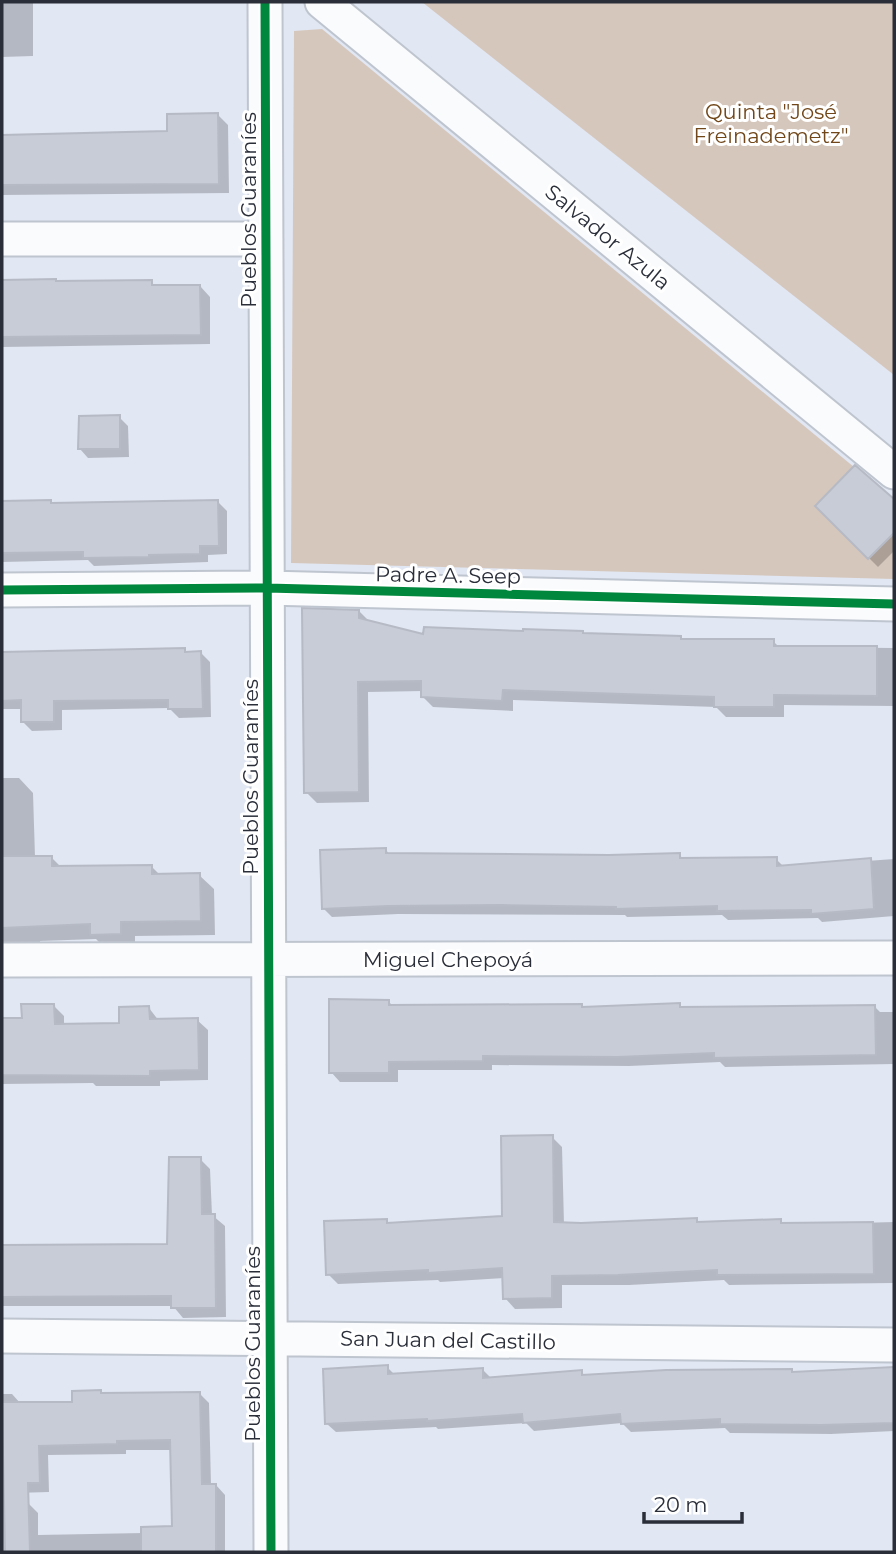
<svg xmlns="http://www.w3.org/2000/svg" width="896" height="1554" viewBox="0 0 896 1554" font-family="Montserrat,sans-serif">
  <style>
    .green { fill: #d6c7bc }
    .shadow { fill: #0003 }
    .building { fill: #c7ccd6; stroke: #b6bac5; stroke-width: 2 }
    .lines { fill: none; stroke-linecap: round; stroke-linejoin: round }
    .minor-casing { stroke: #bfc5cf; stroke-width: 37 }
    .minor { stroke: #fafbfd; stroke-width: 33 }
    .cycleway-casing { stroke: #fff; stroke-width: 13 }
    .cycleway { stroke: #00873e; stroke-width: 9 }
    .labels { text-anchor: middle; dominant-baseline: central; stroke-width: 6; stroke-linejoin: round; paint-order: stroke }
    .park-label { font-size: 21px; fill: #714719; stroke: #fff }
    .street-label { font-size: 21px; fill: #2a2e39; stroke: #fff }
  </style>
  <rect width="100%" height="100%" fill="#e1e7f3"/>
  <path class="green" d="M 422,2 L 894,2 L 894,375 Z
    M 322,29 L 894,500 L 894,579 L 291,563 L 294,31 Z"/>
  <path class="shadow" d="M 2,2 L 33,2 L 33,56 L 2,57 Z
    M 218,115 L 228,125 L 229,193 L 2,195 L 2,136 L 169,133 Z
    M 2,282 L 151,282 L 157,287 L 200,286 L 210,297 L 210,344 L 2,347 Z
    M 119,417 L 128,426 L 129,457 L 88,458 L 80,449 Z
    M 881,488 L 894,502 L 894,551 L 878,567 L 817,506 Z
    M 2,502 L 50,502 L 53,505 L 218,502 L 227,511 L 227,554 L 208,555 L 208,562 L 94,566 L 88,560 L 2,562 Z
    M 359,611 L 370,622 L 425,636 L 680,638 L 683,641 L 773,641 L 779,647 L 894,648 L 894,706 L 784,705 L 784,717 L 726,717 L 716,707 L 513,700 L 513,711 L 433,707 L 422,696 L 423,691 L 368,692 L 369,802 L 317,803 L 306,792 Z
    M 184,650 L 188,654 L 201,653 L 210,662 L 211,717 L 179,718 L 169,708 L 62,710 L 62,730 L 32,731 L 23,722 L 22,709 L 2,709 L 2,653 Z
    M 2,778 L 19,778 L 33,793 L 35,857 L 51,857 L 62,868 L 152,867 L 160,875 L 199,875 L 214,889 L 215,935 L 135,936 L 135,948 L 106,949 L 96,939 L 40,941 L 40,945 L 2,945 Z
    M 386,850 L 390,855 L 609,857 L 679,855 L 684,859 L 776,859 L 784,867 L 894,859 L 894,916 L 822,922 L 818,918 L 728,920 L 722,915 L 627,917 L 625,915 L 398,914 L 332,917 L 323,908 Z
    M 388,1001 L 394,1007 L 581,1005 L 584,1009 L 679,1005 L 683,1008 L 875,1007 L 880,1012 L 894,1012 L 894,1064 L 725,1067 L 720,1062 L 629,1066 L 492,1065 L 492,1070 L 398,1070 L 398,1082 L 340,1082 L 331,1072 Z
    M 53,1005 L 64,1016 L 64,1026 L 121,1025 L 149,1008 L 159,1021 L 197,1020 L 208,1030 L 208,1080 L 160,1081 L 160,1086 L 96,1086 L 93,1083 L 2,1084 L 2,1020 L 24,1020 Z
    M 552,1137 L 562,1147 L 564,1224 L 696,1220 L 700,1224 L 780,1221 L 784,1225 L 894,1222 L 894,1283 L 729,1285 L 724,1280 L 629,1285 L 562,1285 L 562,1308 L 515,1309 L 505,1298 L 504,1278 L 440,1282 L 438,1280 L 338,1284 L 328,1274 L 386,1220 L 390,1225 L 503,1218 Z
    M 200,1159 L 210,1169 L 212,1215 L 225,1226 L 226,1317 L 183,1318 L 173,1306 L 2,1306 L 2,1247 L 168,1245 Z
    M 387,1367 L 396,1376 L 482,1369 L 492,1379 L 581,1372 L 586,1376 L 791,1371 L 793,1373 L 894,1369 L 894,1431 L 831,1434 L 730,1433 L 725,1428 L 631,1432 L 622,1423 L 534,1431 L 526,1423 L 438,1429 L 436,1427 L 336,1432 L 327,1424 Z
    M 100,1392 L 103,1395 L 199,1393 L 209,1403 L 211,1485 L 216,1485 L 225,1495 L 225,1552 L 2,1552 L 2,1503 L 28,1503 L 38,1513 L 38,1535 L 143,1533 L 174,1528 L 172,1450 L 126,1450 L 126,1454 L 48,1455 L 49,1492 L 15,1493 L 5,1453 L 2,1453 L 2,1394 L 12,1394 L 21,1404 L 74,1404 Z"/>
  <path class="building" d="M 218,113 L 219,184 L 2,185 L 2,135 L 167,131 L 167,114 Z
    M 56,279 L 56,281 L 152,280 L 152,285 L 200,285 L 201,335 L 2,337 L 2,280 Z
    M 120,415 L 120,449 L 78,449 L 79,416 Z
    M 855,465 L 894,499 L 894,533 L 868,559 L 815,506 Z
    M 51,500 L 51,503 L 218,500 L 219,546 L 200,546 L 200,554 L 149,555 L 149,557 L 83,558 L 83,552 L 2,553 L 2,501 Z
    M 302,608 L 359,610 L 359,618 L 423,634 L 424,627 L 523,631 L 523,629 L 583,631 L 583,633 L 681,636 L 681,639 L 774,639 L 774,646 L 877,646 L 877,696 L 774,695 L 774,707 L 714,707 L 714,697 L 503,690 L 502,701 L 421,697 L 421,681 L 358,682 L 359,792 L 304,793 Z
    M 185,648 L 185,652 L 201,651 L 203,709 L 168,709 L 168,700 L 54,701 L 54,722 L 21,722 L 21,700 L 2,701 L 2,652 Z
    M 386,848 L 386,853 L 609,855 L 680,853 L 680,858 L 777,857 L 777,866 L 871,858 L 874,909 L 811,914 L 811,910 L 717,911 L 717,906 L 616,909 L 616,907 L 500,905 L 388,906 L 322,909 L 320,850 Z
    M 2,856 L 52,856 L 52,866 L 152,865 L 152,874 L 200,873 L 201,921 L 121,922 L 121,934 L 90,935 L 90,924 L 2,928 Z
    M 329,999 L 389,1000 L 389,1005 L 582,1004 L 582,1007 L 680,1003 L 680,1007 L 875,1005 L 876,1055 L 714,1058 L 714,1053 L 618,1057 L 483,1056 L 483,1061 L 389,1062 L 389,1073 L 329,1073 Z
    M 21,1004 L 54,1004 L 55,1024 L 119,1023 L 119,1007 L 149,1006 L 150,1019 L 198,1018 L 199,1070 L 150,1071 L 150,1076 L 2,1075 L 2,1018 L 22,1018 Z
    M 553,1135 L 554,1222 L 581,1223 L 697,1218 L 697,1222 L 781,1219 L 781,1223 L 873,1222 L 874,1274 L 717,1275 L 717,1270 L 618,1275 L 552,1276 L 552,1298 L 503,1299 L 502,1268 L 428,1273 L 428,1270 L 326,1275 L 324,1221 L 387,1219 L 387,1223 L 502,1216 L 501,1136 Z
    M 169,1157 L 201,1157 L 202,1214 L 215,1214 L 216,1308 L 171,1308 L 171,1296 L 2,1297 L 2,1245 L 167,1244 Z
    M 388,1365 L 388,1374 L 483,1368 L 483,1378 L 582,1370 L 582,1375 L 666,1370 L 792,1369 L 792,1372 L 894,1367 L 894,1423 L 821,1425 L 720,1424 L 720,1419 L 621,1424 L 620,1414 L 523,1423 L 522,1414 L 427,1421 L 427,1419 L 325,1424 L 323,1369 Z
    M 101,1390 L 101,1393 L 200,1392 L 202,1484 L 216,1484 L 216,1552 L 141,1552 L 141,1527 L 172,1526 L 170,1440 L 117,1441 L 117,1444 L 39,1446 L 40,1483 L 28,1483 L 30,1552 L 5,1552 L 2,1402 L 72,1402 L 72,1391 Z"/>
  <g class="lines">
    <g class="minor-casing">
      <path id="minor" d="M 265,2 L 271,1552
        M 322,2 L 894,472
        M 2,239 L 266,239
        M 2,590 L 267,588 L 894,604
        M 2,960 L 894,958
        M 2,1336 L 894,1345"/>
    </g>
    <use href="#minor" class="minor"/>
    <g class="cycleway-casing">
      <path id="cycleway" d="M 265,2 L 271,1552
        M 2,590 L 267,588 L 894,604"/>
    </g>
    <use href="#cycleway" class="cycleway"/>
  </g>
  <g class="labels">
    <g class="park-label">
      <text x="771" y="111">Quinta "José<tspan x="771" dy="24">Freinademetz"</tspan></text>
    </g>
    <g class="street-label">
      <text transform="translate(248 210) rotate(-90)">Pueblos Guaraníes</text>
      <text transform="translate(608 237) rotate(39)">Salvador Azula</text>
      <text transform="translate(448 575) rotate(1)">Padre A. Seep</text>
      <text transform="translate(250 777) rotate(-90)">Pueblos Guaraníes</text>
      <text x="448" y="959">Miguel Chepoyá</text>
      <text transform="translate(448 1340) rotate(1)">San Juan del Castillo</text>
      <text transform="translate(252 1344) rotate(-90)">Pueblos Guaraníes</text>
    </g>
  </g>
  <rect width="896" height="1554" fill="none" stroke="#2a2e39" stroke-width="7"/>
  <path d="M644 1512v10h98v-10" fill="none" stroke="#2a2e39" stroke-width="3.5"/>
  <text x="654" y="1512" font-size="21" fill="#2a2e39" stroke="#ffffff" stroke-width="5" paint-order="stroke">20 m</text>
</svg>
